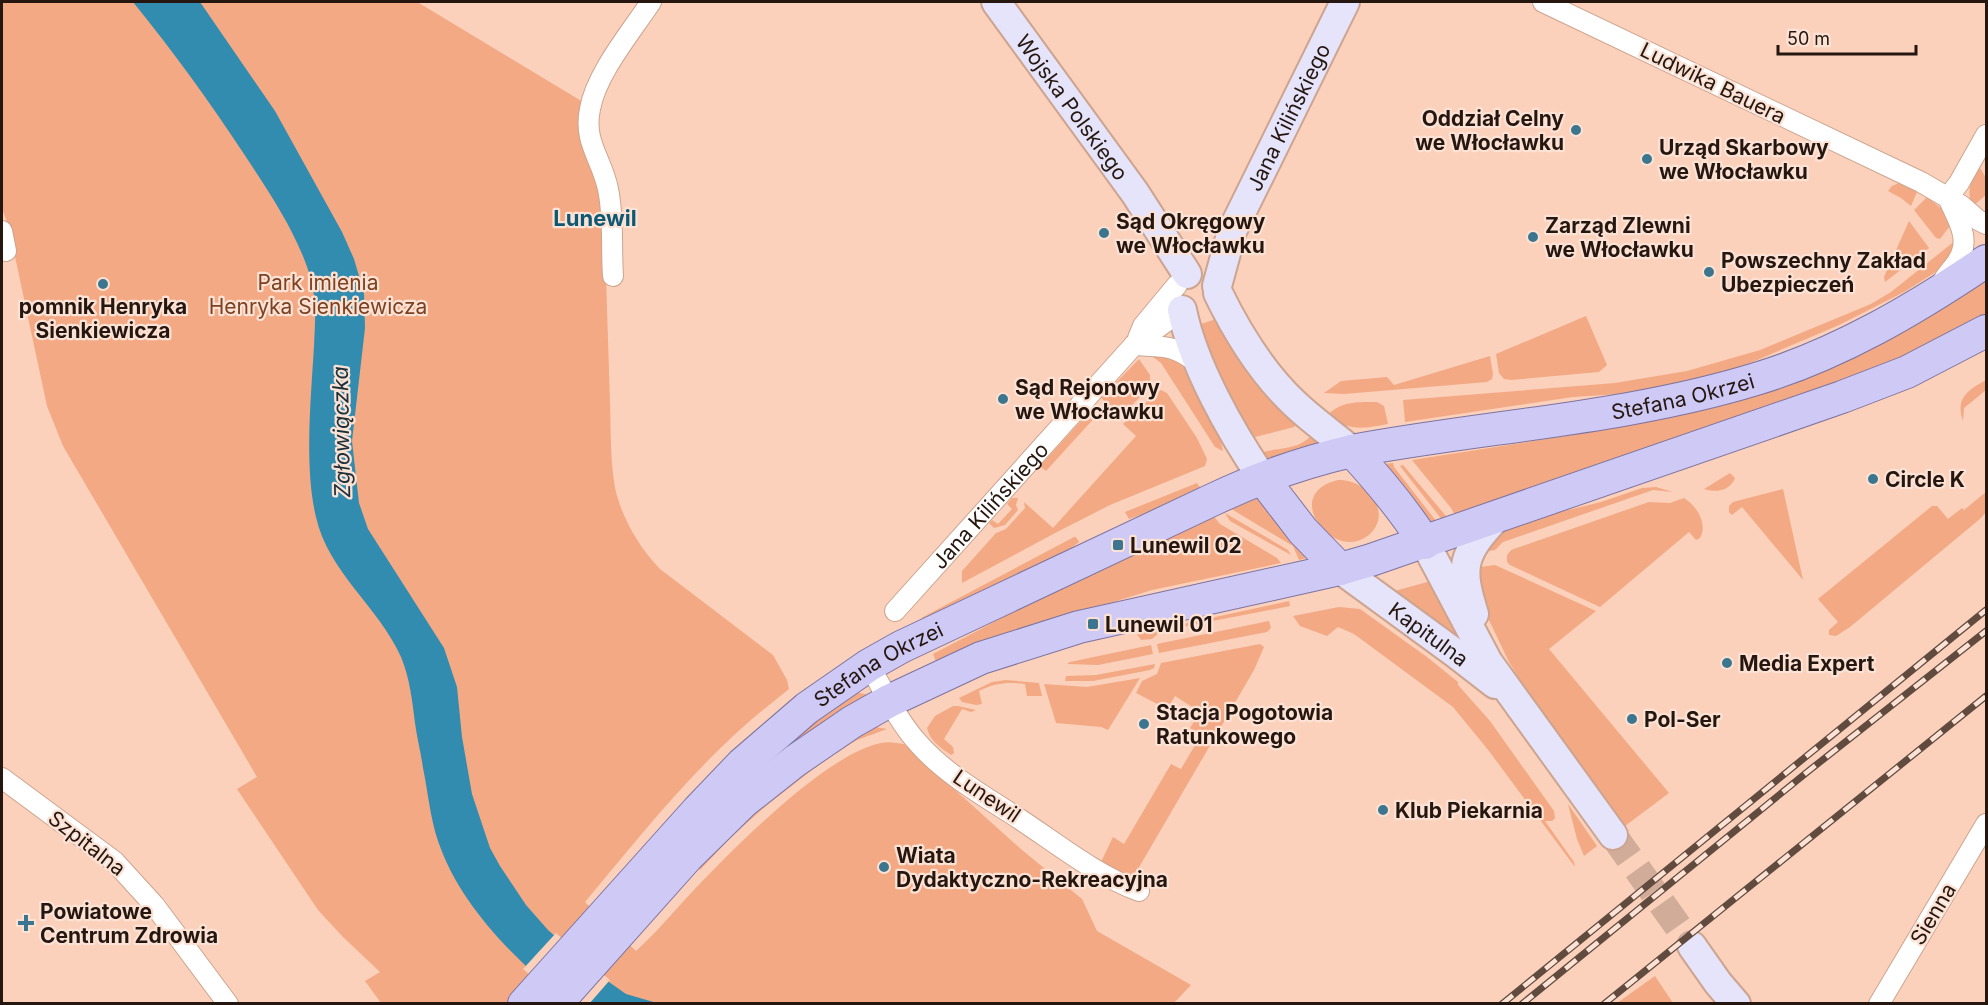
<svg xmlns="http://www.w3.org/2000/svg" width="1988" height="1005" viewBox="0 0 1988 1005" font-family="Inter,sans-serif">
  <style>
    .green { fill: #f3a983 }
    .water { fill: #318cb0 }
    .pier { fill: #fbd1bb }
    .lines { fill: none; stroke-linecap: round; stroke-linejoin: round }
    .secondary-tunnel { stroke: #d0ac99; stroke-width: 28; stroke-dasharray: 28 14; stroke-linecap: butt }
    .street-casing { stroke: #cda48f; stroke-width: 22 }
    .secondary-casing { stroke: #cda48f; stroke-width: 32 }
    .primary-casing { stroke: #7d73a0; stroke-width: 34 }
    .street { stroke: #fff; stroke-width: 20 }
    .secondary { stroke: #e6e4fa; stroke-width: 28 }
    .primary { stroke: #cec9f5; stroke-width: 32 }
    .rail-casing { stroke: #614b3f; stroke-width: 7 }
    .rail { stroke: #fce2d5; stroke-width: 4.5; stroke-dasharray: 14; stroke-linecap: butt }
    .poi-dot { fill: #3c758e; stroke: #fce2d5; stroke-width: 2 }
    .labels { text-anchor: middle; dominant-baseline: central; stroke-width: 4.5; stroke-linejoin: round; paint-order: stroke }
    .street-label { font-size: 21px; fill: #25170f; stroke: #fce2d5 }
    .poi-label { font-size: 21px; font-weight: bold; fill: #25170f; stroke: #fce2d5; text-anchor: start }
    .park-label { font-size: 21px; fill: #7d4221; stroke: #fce2d5 }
    .neighbourhood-label { font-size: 22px; font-weight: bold; fill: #0d5873; stroke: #fce2d5 }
    .water-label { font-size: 22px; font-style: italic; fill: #1c303a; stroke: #fce2d5 }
  </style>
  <rect width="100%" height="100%" fill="#fbd1bb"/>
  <path class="green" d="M 2,2 L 412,2 L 419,3 L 583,102 L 580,119 L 581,143 L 598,176 L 604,214 C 606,277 608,340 610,403 C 611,430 610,474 618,499 C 626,525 641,549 660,569 L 773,655 L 787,680 L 789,689 C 773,702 757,714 743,727 C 684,780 635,842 585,902 L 636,951 C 656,933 674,911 693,891 C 733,849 826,754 881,743 C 889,741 896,743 904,744 L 1022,850 L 1082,899 L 1097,931 L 1191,985 L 1173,1004 L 381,1003 L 365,981 L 380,972 L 343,937 L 318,910 L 237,789 L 257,777 L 63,446 L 47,406 L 8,224 L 2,209 Z
    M 1979,166 L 1986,178 L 1986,195 L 1973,206 C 1965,191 1972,179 1979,166 Z
    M 1899,183 L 1917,192 L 1911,206 L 1901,198 L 1888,191 L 1892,186 Z
    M 1927,197 L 1948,214 L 1953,222 L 1940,239 L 1936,238 L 1914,210 Z
    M 1909,221 L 1929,248 L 1885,282 L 1884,277 Z
    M 1956,240 L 1954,253 L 1939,270 L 1904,292 L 1839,325 L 1715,378 L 1652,392 L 1573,397 L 1405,422 L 1403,400 L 1615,383 L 1687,371 L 1760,350 L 1871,304 L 1891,292 Z
    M 1986,275 L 1986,319 L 1918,354 L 1457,519 L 1451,508 L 1412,460 L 1597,431 L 1714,402 Z
    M 1220,313 L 1298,423 L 1294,427 L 1251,438 L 1195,326 L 1213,320 Z
    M 1586,316 L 1607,365 L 1599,372 L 1511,380 L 1504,379 L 1499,373 L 1496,354 Z
    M 1163,353 L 1180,362 L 1183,367 L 1221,442 L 1223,451 L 1215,447 L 1161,363 L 1149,354 Z
    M 1490,356 L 1493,374 L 1492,379 L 1487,382 L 1344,394 L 1324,393 L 1341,381 L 1387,377 L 1394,385 Z
    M 1139,359 L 1150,375 L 1150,387 L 1124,413 L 1117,412 L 1101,398 Z
    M 1986,380 L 1986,390 L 1964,408 L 1963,421 C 1955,398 1968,390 1986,380 Z
    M 1161,390 L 1167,393 L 1197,438 L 1207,459 L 1205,466 L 1110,505 L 1057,532 L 962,583 L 962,571 L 996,533 L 1006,529 L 1025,508 L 1024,502 L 1053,528 L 1136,436 L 1123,424 L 1156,393 Z
    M 1377,402 L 1384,406 L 1388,424 C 1362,429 1350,431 1327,416 C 1340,401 1358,402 1377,402 Z
    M 1090,411 L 1098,414 L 1046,471 L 1040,466 Z
    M 1312,435 L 1326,444 L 1268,465 L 1259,453 C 1279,447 1297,451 1312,435 Z
    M 1393,463 L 1394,467 L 1440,526 L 1430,529 L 1384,464 Z
    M 1403,465 L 1446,516 L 1443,521 L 1400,466 Z
    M 1730,473 L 1735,478 C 1730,491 1716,493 1704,489 Z
    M 1338,480 C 1364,478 1393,510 1371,533 C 1336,567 1278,494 1338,480 Z
    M 1197,483 L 1203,492 L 1193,497 L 1129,519 L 1125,512 Z
    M 1656,487 L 1673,492 L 1653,490 L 1503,542 L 1495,550 L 1483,552 L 1486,541 L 1515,523 L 1601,502 L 1642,488 Z
    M 1783,489 L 1803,580 L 1742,507 L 1732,515 L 1729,512 L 1729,506 L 1733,502 Z
    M 1986,492 L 1986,512 L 1981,518 L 1850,627 L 1836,636 L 1829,635 L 1829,630 L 1838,622 L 1818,599 L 1932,506 L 1937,506 L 1948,519 L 1962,508 L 1964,510 Z
    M 1254,494 L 1310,557 L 1299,560 L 1293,546 L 1228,507 Z
    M 1012,498 L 1018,498 L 1016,505 L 1018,510 L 1005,525 L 994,528 L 989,523 L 992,520 L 998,524 L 1012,509 L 1007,504 Z
    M 1684,498 C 1697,506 1708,524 1700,538 L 1696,540 L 1689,532 L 1600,607 L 1510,565 L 1507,562 L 1507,555 L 1511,550 L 1649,502 L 1670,503 Z
    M 1211,513 L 1220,524 L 1277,558 L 1281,563 L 1152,590 L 1078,613 L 937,664 L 933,654 L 1042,597 Z
    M 1225,513 L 1288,550 L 1291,555 L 1230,521 Z
    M 1074,537 L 1076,537 L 1079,542 L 1059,558 L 919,622 L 923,617 Z
    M 1495,565 L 1596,611 L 1549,649 L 1669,793 L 1621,829 L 1554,735 L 1509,662 L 1476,593 L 1480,567 Z
    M 1431,581 L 1465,644 L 1391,592 Z
    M 1289,601 L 1290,606 L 1161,631 L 1152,639 L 1141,640 L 1137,634 Z
    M 1339,607 L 1360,609 L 1427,657 L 1458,682 L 1458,685 L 1490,721 L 1554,811 L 1555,818 L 1552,821 L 1545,821 L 1574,862 L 1575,867 L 1489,751 L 1453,707 L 1354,634 L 1338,627 L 1327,636 L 1300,626 L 1293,616 Z
    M 1269,621 L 1271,628 L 1267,632 L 1159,653 L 1157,644 Z
    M 1260,644 L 1264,647 L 1254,670 L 1138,869 L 1133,874 L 1129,875 L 1101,862 L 1113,837 L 1124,844 L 1171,764 L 1181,769 L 1201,735 L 1190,728 L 1200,712 L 1175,696 L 1167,709 L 1136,693 L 1142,681 L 1157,674 L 1161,663 Z
    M 1151,645 L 1153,654 L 1098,665 L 1067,664 L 1070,662 Z
    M 1155,664 L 1154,668 L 1150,670 L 1093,681 L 1065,681 L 1066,676 L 1096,675 Z
    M 1140,678 L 1108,730 L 1101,727 L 1056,723 L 1044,684 L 1087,687 Z
    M 1006,680 L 1039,683 L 1042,696 L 1027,696 L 1025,684 C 1008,682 995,683 979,691 L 982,704 L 976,705 L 962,702 L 959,698 L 992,682 Z
    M 860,693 L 870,695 L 730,794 L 782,743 L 849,694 Z
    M 953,706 L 958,706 L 976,710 L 971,712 L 962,709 L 944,739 L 953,747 L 954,753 L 951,755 C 942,749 929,740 927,728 L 935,716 Z
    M 876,727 L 887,729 L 857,740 L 826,759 L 766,806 L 733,835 L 700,870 L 696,867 L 758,805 L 871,728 Z
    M 1568,804 L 1597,846 L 1584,856 L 1577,839 Z
    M 1655,976 L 1673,1003 L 1617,1003 Z"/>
  <path class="water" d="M 133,2 L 200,2 L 275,111 L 342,232 L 354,259 L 364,293 L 365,328 L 352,441 L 359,503 L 368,529 L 444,648 L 457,687 L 462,737 L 472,794 L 490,848 L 500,866 L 526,905 L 548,930 L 599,975 L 626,994 L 657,1003 L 567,1003 C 515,958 461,908 438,841 C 430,817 428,792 423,768 C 421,753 417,738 415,723 C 412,700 410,679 401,657 C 379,607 328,572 316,517 C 304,468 311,397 314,346 C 315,324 317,301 311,279 C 298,234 269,192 244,154 C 209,101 173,51 133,2 Z"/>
  <path class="pier" d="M 556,933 L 610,980 L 589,1004 L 563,1004 L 523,969 Z"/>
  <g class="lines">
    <path class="secondary-tunnel" d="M 1613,835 L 1692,946"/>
    <g class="street-casing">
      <g id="street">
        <path d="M 1543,2 L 1921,182 L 1962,206 L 1978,220 L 1986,224"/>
        <path d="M 1948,197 L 1959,183 L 1986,135"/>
        <path d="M 2,231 L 6,251"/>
        <path d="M 613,276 C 611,247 614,217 608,189 C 602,159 583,142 590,109 C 596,74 631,32 651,2"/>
        <path d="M 1943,281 C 1947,274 1953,268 1957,262 C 1972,240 1958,220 1949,200"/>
        <path d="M 1138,338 L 1143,326 L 1177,285"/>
        <path d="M 1134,345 C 1165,347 1173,344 1199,364"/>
        <path id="s1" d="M 895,611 L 1134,345 L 1182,310"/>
        <path d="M 869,665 C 884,691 898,721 918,743 C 946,775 986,797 1021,820 C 1059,845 1096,875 1139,891"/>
        <path d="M 2,778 L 114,861 L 155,906 L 228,1004"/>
        <path d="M 1879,1004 L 1986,824"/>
      </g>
    </g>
    <g class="secondary-casing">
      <g id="secondary">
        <path id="s2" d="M 996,2 L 1135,193 L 1187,274"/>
        <path id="s3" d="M 1217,286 L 1232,231 L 1345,2"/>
        <path d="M 1218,293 C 1237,332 1263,374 1295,404 C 1313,421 1333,435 1352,451"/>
        <path d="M 1182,310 C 1193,365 1231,432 1263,479"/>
        <path d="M 1425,543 L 1488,662 L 1613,835"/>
        <path id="s4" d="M 1340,569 L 1455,653 L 1495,684"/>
        <path d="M 1474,614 C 1459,567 1462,554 1496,518"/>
        <path d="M 1692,946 L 1718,983 L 1736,1004"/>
      </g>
    </g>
    <g class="primary-casing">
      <g id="primary">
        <path d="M 1352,451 C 1379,480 1403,509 1425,543"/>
        <path d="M 1263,479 L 1303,531 L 1340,569"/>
        <path id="s5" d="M 524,1004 L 698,810 L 742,764 L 807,708 L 869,665 L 901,647 L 1212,500 C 1256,479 1304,462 1352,451 C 1486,426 1625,419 1756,379 C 1839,354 1915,309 1986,261"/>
        <path d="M 556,1004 L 688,856 L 743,802 L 795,761 L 852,722 L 889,701 L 981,658 L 1079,627 L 1340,569 L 1371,560 L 1842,397 L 1907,372 L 1986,331"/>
      </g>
    </g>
    <use href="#street" class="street"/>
    <use href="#secondary" class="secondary"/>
    <use href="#primary" class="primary"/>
    <g class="rail-casing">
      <path id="rail" d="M 1502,1004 L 1986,610
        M 1522,1004 L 1811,769 L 1986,631
        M 1604,1004 L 1986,696"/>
    </g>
    <use href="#rail" class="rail"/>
  </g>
  <g class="poi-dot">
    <circle cx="1576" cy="130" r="6"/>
    <circle cx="1647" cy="159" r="6"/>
    <circle cx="1104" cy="233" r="6"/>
    <circle cx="1533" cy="237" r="6"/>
    <circle cx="1709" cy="272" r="6"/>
    <circle cx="103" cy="284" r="6"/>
    <circle cx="1003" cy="399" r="6"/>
    <circle cx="1873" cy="479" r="6"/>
    <rect x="1112" y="539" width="12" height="12" rx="3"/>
    <rect x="1087" y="618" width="12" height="12" rx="3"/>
    <circle cx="1727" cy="663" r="6"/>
    <circle cx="1632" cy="719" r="6"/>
    <circle cx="1144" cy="724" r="6"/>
    <circle cx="1383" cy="810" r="6"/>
    <circle cx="884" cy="867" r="6"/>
    <path d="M23 914h6v6h6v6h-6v6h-6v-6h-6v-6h6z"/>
  </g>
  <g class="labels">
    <g class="street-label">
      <text transform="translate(1713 83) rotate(26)">Ludwika Bauera</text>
      <text stroke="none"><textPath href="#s2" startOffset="130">Wojska Polskiego</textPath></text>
      <text stroke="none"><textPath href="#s3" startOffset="184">Jana Kilińskiego</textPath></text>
      <text stroke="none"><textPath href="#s5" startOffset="1350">Stefana Okrzei</textPath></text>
      <text stroke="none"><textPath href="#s1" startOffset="142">Jana Kilińskiego</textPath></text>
      <text stroke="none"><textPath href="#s4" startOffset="110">Kapitulna</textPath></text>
      <text stroke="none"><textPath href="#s5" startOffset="494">Stefana Okrzei</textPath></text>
      <text transform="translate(987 796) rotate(34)">Lunewil</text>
      <text transform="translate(87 843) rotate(38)">Szpitalna</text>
      <text transform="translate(1933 914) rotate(-59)">Sienna</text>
    </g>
    <g class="poi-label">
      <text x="1564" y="118" text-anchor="end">Oddział Celny<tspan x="1564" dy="24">we Włocławku</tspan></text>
      <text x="1659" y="147">Urząd Skarbowy<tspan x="1659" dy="24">we Włocławku</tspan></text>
      <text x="1116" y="221">Sąd Okręgowy<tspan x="1116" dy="24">we Włocławku</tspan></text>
      <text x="1545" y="225">Zarząd Zlewni<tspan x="1545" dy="24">we Włocławku</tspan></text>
      <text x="1721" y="260">Powszechny Zakład<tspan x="1721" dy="24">Ubezpieczeń</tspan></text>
      <text x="103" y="306" text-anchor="middle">pomnik Henryka<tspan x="103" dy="24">Sienkiewicza</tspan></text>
      <text x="1015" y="387">Sąd Rejonowy<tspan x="1015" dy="24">we Włocławku</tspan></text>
      <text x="1885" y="479">Circle K</text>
      <text x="1130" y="545">Lunewil 02</text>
      <text x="1105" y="624">Lunewil 01</text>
      <text x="1739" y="663">Media Expert</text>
      <text x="1156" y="712">Stacja Pogotowia<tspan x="1156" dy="24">Ratunkowego</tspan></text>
      <text x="1644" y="719">Pol-Ser</text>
      <text x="1395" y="810">Klub Piekarnia</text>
      <text x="896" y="855">Wiata<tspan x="896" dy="24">Dydaktyczno-Rekreacyjna</tspan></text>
      <text x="40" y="911">Powiatowe<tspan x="40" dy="24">Centrum Zdrowia</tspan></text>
    </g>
    <g class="park-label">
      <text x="318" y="282">Park imienia<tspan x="318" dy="24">Henryka Sienkiewicza</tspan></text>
    </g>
    <g class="neighbourhood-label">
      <text x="595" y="218">Lunewil</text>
    </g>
    <g class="water-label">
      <text transform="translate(341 432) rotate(-91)">Zgłowiączka</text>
    </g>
  </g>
  <rect width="1988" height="1005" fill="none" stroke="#25170f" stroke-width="6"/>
  <path d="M1778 45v9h138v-9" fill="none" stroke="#25170f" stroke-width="3"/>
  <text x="1787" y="45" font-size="18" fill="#25170f" stroke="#fce2d5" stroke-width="4.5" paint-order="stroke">50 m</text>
</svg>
